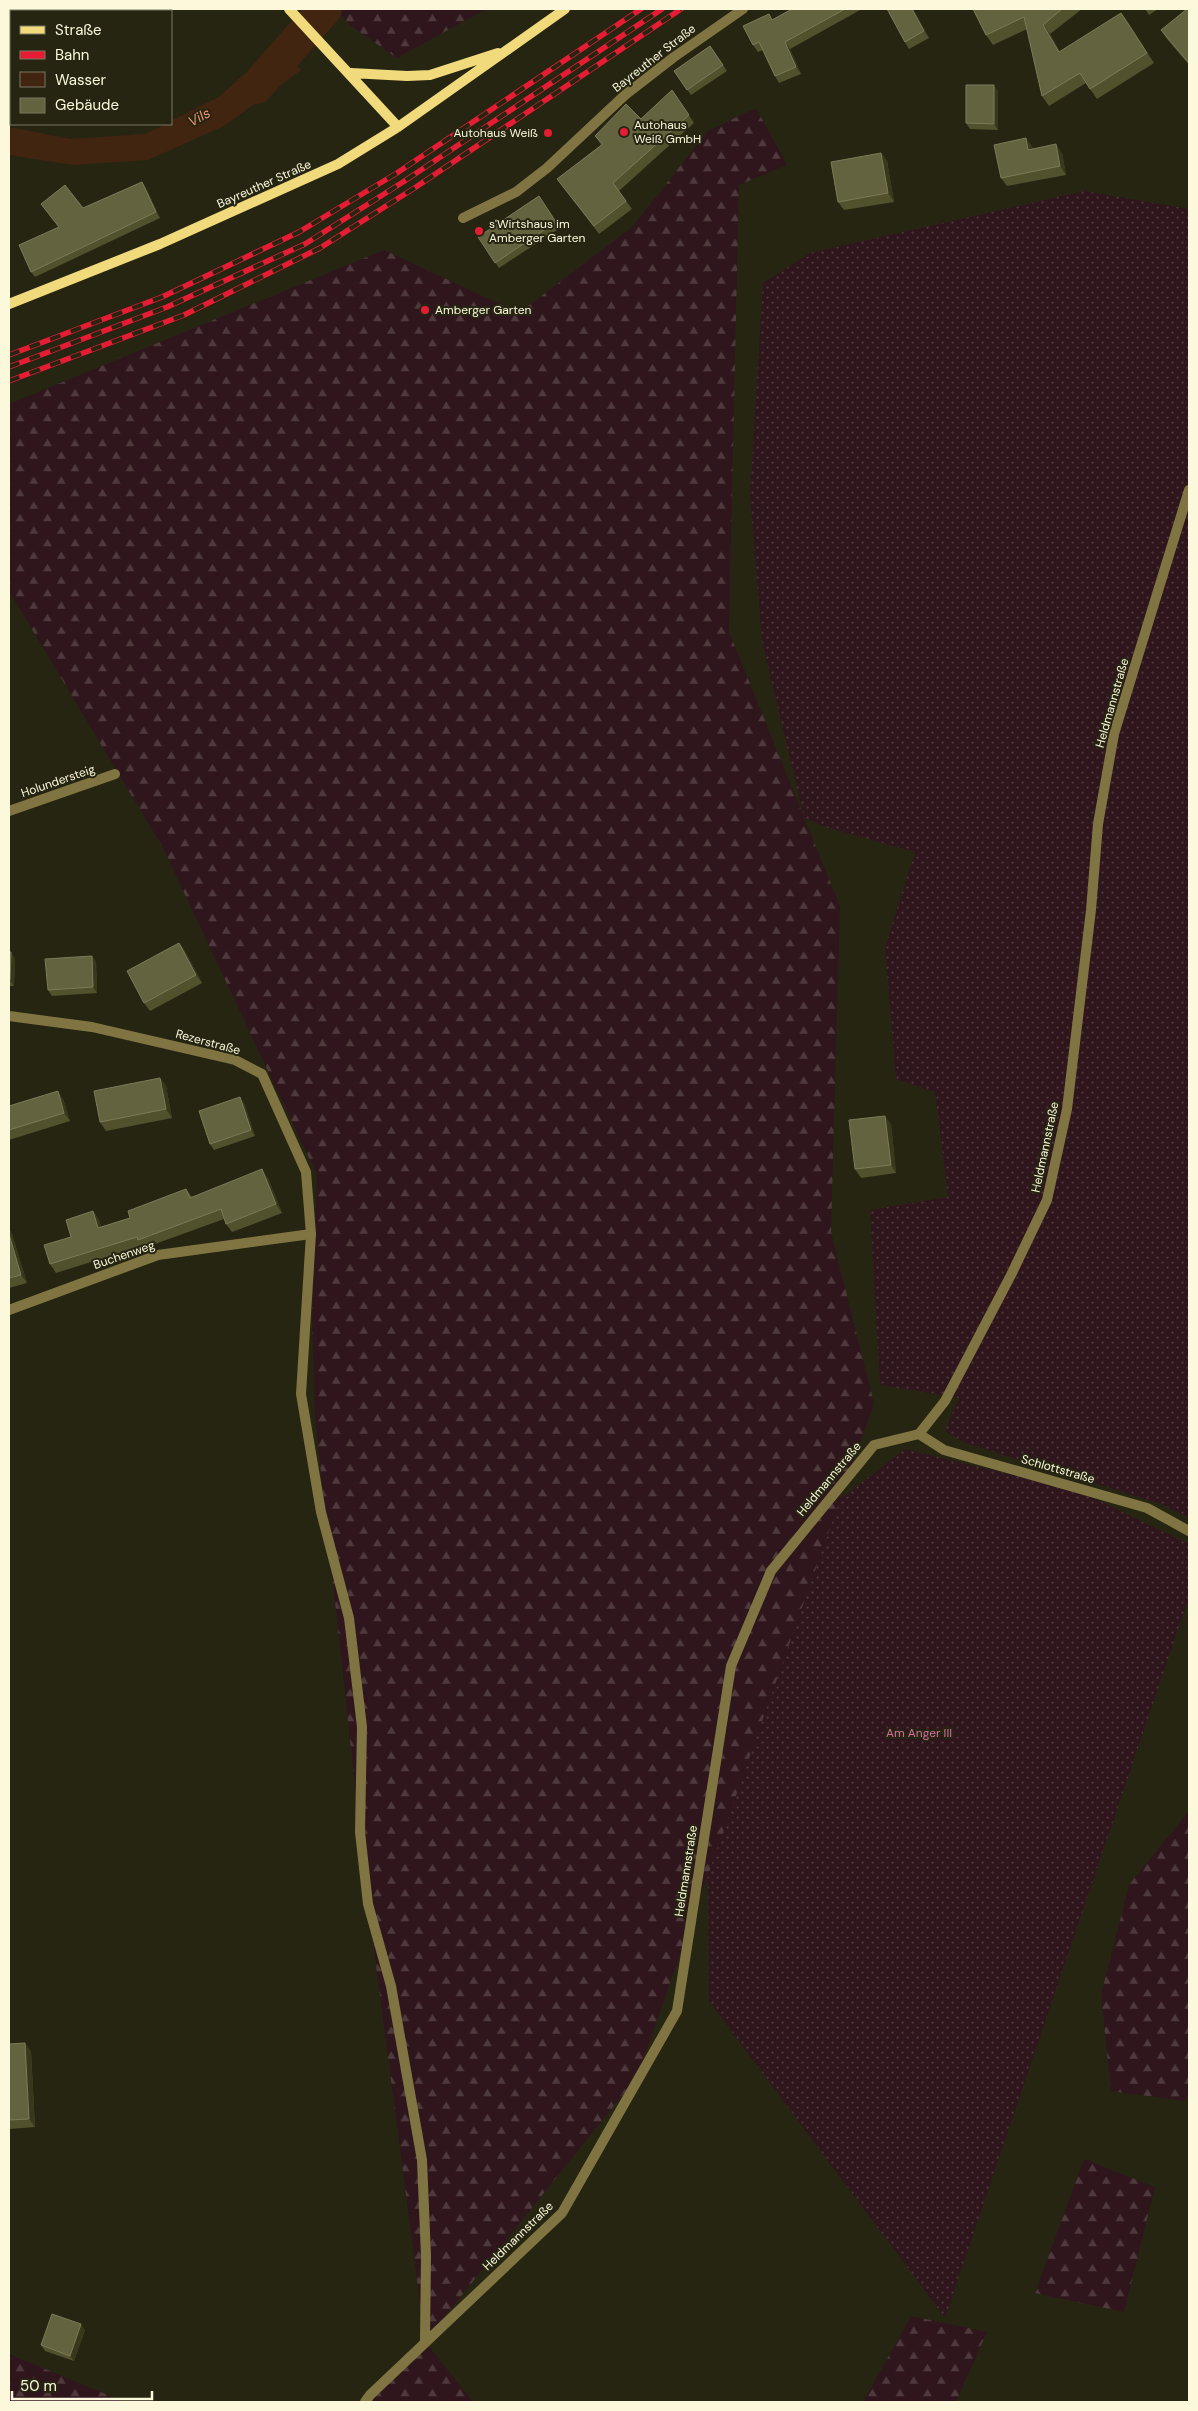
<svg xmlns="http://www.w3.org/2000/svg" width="1198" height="2411" viewBox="0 0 1198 2411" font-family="'DM Sans',sans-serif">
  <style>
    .grass { fill: url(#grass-dots) }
    .forest { fill: url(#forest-firs) }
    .water { fill: #412510 }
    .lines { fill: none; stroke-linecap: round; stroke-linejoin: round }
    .river { stroke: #412510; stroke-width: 34 }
    .lane { stroke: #807542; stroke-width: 10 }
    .street { stroke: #807542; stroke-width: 10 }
    .secondary { stroke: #f1da7c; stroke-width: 10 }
    .rail-casing { stroke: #e61c34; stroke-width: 5.5 }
    .rail { stroke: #262512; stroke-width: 4; stroke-dasharray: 11; stroke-linecap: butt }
    .wall { fill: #52512d }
    .shaded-wall { fill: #39381a }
    .building { fill: #646340; stroke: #7c7a58 }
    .poi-dot { fill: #e61c34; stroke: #262512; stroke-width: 2 }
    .labels { text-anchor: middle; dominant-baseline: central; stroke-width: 4; stroke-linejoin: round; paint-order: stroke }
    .street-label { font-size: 12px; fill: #fbf8db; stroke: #262512 }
    .poi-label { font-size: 12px; fill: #fbf8db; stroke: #262512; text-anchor: start }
    .park-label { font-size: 12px; fill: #d46e9e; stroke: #262512 }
    .water-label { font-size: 14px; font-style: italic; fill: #f09374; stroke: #262512 }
  </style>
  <defs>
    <pattern id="grass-dots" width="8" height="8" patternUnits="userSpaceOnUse" patternTransform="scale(1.25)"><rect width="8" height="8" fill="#2f161c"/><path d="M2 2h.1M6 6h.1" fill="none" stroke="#4e393c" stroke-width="1.8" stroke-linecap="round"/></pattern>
    <pattern id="forest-firs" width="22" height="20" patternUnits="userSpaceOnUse" patternTransform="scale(1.25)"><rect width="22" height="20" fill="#2f161c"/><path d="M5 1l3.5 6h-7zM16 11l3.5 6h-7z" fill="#4e393c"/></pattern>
  </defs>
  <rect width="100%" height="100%" fill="#262512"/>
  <path class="grass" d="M 1084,191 L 1189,209 L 1189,1518 L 1161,1504 L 965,1443 L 945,1431 L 959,1398 L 880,1385 L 870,1210 L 948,1197 L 935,1092 L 896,1079 L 885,947 L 915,852 L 825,827 L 804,817 L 762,641 L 750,494 L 763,283 L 810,253 Z
    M 905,1449 L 1079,1491 L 1189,1544 L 1189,1597 L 945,2318 L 709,2001 L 705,1658 L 830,1507 Z"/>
  <path class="forest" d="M 336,9 L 486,9 L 397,58 L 351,26 Z
    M 756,108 L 787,165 L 739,185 L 729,632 L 840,906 L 831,1232 L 874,1403 L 637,2077 L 425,2341 L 473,2402 L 363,2402 L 425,2341 L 368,1904 L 315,1418 L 312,1320 L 317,1175 L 163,848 L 9,591 L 9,404 L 384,250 L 519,313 L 632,227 L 708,131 Z
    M 1188,1812 L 1189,2095 L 1184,2101 L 1111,2091 L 1101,1995 L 1129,1885 Z
    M 1084,2159 L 1155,2187 L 1124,2312 L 1035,2293 Z
    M 911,2316 L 987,2332 L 956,2402 L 863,2402 Z
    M 9,2354 L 125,2402 L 9,2402 Z"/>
  <path class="water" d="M 277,44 L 301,70 L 224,126 L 148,160 L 73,165 L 9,155 L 9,127 L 71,139 L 145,134 L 166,124 L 171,124 L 171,121 L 219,97 Z"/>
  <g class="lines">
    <path class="river" d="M 256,87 L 325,9"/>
    <path class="lane" d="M 311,1234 L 301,1394 L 321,1512 L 349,1618 L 362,1727 L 360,1832 L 368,1904 L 391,1986 L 422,2160 L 426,2256 L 425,2341"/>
    <path class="street" d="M 463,218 L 516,192 L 547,168 L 625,95 L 674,57 L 743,9
      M 9,811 L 115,774
      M 9,1016 L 92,1027 L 235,1060 L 262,1074 L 306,1172 L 311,1234 L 158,1255 L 9,1310
      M 919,1434 L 944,1450 L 1147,1508 L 1189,1531
      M 365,2402 L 370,2395 L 562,2213 L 677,2011 L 731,1666 L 771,1571 L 874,1445 L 919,1434 L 945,1401 L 1011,1275 L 1047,1200 L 1067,1109 L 1091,910 L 1098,824 L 1114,734 L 1189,490"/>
    <path class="secondary" d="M 289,9 L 398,127
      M 9,10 L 12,9
      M 351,73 L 407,76 L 430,75 L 498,53
      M 9,304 L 160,244 L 338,164 L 398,127 L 565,9"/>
    <g class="rail-casing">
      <path id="rail" d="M 9,355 L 162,297 L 299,232 L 397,173 L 641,9
        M 9,367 L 167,307 L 305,244 L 403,182 L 662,9
        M 9,381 L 184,315 L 320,248 L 416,187 L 681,9"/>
    </g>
    <use href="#rail" class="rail"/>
  </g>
  <path class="wall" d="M 792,9 L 862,9 L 790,49 L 801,74 L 779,83 L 775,76 L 763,50 L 758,52 L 753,45 L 773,19 Z
    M 913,9 L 929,38 L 909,49 L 905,42 Z
    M 973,9 L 1082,9 L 1050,34 L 1060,52 L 1128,22 L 1154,63 L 1097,99 L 1086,83 L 1049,106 L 1042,96 L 1027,29 L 993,45 L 986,35 Z
    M 1145,9 L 1158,9 L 1149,15 Z
    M 1189,9 L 1189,65 L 1167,39 L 1161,30 Z
    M 710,46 L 727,71 L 691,95 L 674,71 Z
    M 672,90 L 694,123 L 619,191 L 632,209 L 599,234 L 557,179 L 601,145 L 595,136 L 641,119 Z
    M 998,91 L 998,130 L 970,129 L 966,123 Z
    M 1026,138 L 1032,147 L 1033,149 L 1062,153 L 1066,175 L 1007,186 L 1001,178 Z
    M 881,153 L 887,161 L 894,202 L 844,210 L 838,202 Z
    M 142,182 L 146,188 L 160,218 L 35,277 L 31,272 L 59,227 L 41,204 L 83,208 Z
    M 539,196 L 560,228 L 499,268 L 478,237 Z
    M 179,943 L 185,951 L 202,983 L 150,1011 L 144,1003 Z
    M 9,952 L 15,958 L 14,986 L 9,986 Z
    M 92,956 L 96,962 L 97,993 L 52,996 L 48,990 Z
    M 160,1078 L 166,1086 L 172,1118 L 106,1131 L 100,1122 Z
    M 63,1099 L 70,1121 L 9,1140 L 9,1106 Z
    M 244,1103 L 255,1136 L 214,1150 L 210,1144 Z
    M 891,1124 L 896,1173 L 861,1178 L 855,1169 Z
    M 268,1178 L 282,1213 L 232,1232 L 226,1224 L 224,1219 L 144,1248 L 142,1246 L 56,1273 L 50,1264 L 71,1237 L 93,1211 L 99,1220 L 101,1227 L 130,1218 L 186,1189 L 192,1197 Z
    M 9,1229 L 12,1234 L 27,1283 L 9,1288 Z
    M 25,2043 L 31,2052 L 35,2127 L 10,2129 L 9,2126 L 9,2120 Z
    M 85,2330 L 74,2361 L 45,2351 L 41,2345 Z"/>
  <path class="shaded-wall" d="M 912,9 L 913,9 L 929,38 L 924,31 Z
    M 1121,13 L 1128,22 L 1154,63 L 1147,53 Z
    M 1043,25 L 1050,34 L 1066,62 L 1059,52 Z
    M 785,42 L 790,49 L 801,74 L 796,67 Z
    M 994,85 L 998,91 L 998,130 L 994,124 Z
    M 1026,138 L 1032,147 L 1034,158 L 1028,150 Z
    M 1056,144 L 1062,153 L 1066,175 L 1060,166 Z
    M 881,153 L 887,161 L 894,202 L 888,193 Z
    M 142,182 L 146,188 L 160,218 L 156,212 Z
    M 179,943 L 185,951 L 202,983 L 196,975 Z
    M 11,952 L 15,958 L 14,986 L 10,980 Z
    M 92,956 L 96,962 L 97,993 L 93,987 Z
    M 160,1078 L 166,1086 L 172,1118 L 166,1109 Z
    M 58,1091 L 63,1099 L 70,1121 L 64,1113 Z
    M 240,1097 L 244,1103 L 255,1136 L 251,1130 Z
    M 885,1116 L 891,1124 L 896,1173 L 891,1165 Z
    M 262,1169 L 268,1178 L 282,1213 L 276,1204 Z
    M 93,1211 L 99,1220 L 104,1237 L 98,1228 Z
    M 9,1229 L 12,1234 L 27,1283 L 21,1275 L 9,1234 Z
    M 25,2043 L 31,2052 L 35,2127 L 29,2119 Z
    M 81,2324 L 85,2330 L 74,2361 L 70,2356 Z"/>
  <path class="building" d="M 792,9 L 845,9 L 785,42 L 796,67 L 775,76 L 759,42 L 753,45 L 743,26 L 769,14 L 772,20 Z
    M 887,9 L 912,9 L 924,31 L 905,42 Z
    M 973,9 L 1062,9 L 1043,25 L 1059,52 L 1121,13 L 1147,53 L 1090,89 L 1080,73 L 1042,96 L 1024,17 L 986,35 Z
    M 1187,9 L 1189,9 L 1189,63 L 1161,30 Z
    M 710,46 L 723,65 L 687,90 L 674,71 Z
    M 966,85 L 994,85 L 994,124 L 966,123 Z
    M 672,90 L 689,115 L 613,183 L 626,201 L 594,226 L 557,179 L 603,144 L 595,136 L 626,104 L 641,119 Z
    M 1026,138 L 1028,150 L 1056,144 L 1060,166 L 1001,178 L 994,145 Z
    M 881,153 L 888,193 L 838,202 L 831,162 Z
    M 142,182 L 156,212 L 31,272 L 19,245 L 59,227 L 41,204 L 65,185 L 83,208 Z
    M 539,196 L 556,222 L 495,263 L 478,237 Z
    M 179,943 L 196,975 L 144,1003 L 127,971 Z
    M 9,952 L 11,952 L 10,980 L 9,980 Z
    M 92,956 L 93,987 L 48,990 L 45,959 Z
    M 160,1078 L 166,1109 L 100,1122 L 94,1091 Z
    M 58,1091 L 64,1113 L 9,1130 L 9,1106 Z
    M 240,1097 L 251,1130 L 210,1144 L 199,1111 Z
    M 885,1116 L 891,1165 L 855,1169 L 849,1120 Z
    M 262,1169 L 276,1204 L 226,1224 L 221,1209 L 138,1240 L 137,1237 L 50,1264 L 44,1245 L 71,1237 L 66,1220 L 93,1211 L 98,1228 L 130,1218 L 128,1211 L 186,1189 L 190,1198 Z
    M 9,1234 L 21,1275 L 9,1278 Z
    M 25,2043 L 29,2119 L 9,2120 L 9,2044 Z
    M 52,2314 L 81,2324 L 70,2356 L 41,2345 Z"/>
  <g class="poi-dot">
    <circle cx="624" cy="132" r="5"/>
    <circle cx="548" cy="133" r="5"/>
    <circle cx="479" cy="231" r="5"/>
    <circle cx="425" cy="310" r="5"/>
  </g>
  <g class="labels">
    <g class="street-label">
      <text transform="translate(654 58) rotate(-38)">Bayreuther Straße</text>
      <text transform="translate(264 184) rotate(-24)">Bayreuther Straße</text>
      <text transform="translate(1112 703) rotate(-74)">Heldmannstraße</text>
      <text transform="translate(58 781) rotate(-19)">Holundersteig</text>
      <text transform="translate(208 1042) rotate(15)">Rezerstraße</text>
      <text transform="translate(1045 1147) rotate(-78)">Heldmannstraße</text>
      <text transform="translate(124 1255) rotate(-19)">Buchenweg</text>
      <text transform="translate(1058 1469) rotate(16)">Schlottstraße</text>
      <text transform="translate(829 1479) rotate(-50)">Heldmannstraße</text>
      <text transform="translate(686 1871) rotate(-81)">Heldmannstraße</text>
      <text transform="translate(518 2236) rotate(-44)">Heldmannstraße</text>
    </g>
    <g class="poi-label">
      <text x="634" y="125">Autohaus<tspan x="634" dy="14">Weiß GmbH</tspan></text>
      <text x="538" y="133" text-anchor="end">Autohaus Weiß</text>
      <text x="489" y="224">s'Wirtshaus im<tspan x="489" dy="14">Amberger Garten</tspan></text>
      <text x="435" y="310">Amberger Garten</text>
    </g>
    <g class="park-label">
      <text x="919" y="1733">Am Anger III</text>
    </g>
    <g class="water-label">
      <text transform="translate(199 117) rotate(-29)">Vils</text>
    </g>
  </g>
  <rect width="1198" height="2411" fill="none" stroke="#fbf8db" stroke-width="20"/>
  <rect x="10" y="10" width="162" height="115" fill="#262512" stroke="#7b7962"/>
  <rect x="20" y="26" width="25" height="8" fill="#f1da7c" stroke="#7b7962"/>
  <text x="55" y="35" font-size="15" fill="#fbf8db">Straße</text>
  <rect x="20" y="51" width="25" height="8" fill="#e61c34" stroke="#7b7962"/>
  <text x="55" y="60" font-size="15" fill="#fbf8db">Bahn</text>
  <rect x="20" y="72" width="25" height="15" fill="#412510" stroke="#7b7962"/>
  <text x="55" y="85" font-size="15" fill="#fbf8db">Wasser</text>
  <rect x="20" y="98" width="25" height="15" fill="#646340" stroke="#7b7962"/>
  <text x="55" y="110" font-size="15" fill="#fbf8db">Gebäude</text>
  <path d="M12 2391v8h140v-8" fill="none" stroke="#fbf8db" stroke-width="2.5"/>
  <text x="20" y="2391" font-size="15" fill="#fbf8db" stroke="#262512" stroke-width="4" paint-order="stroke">50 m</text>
</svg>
